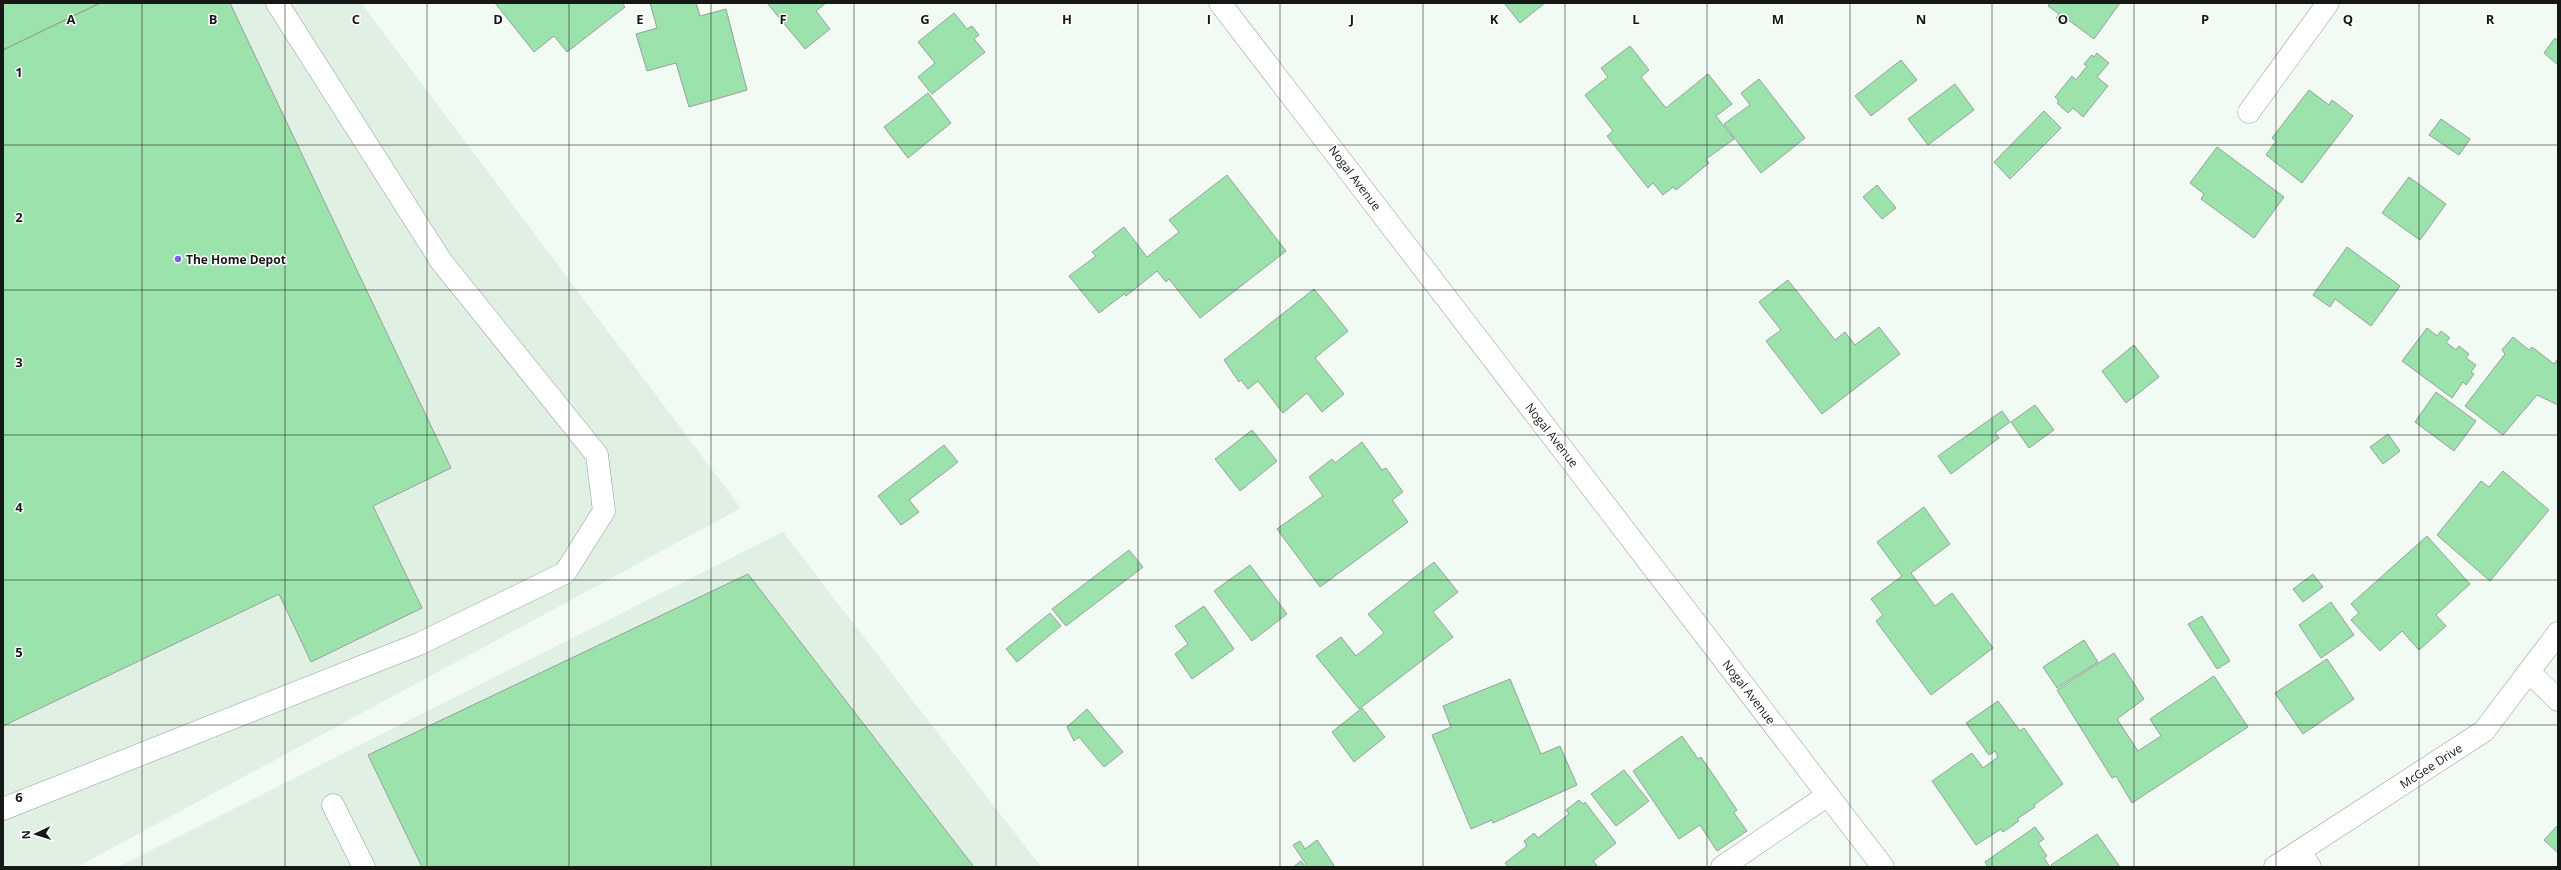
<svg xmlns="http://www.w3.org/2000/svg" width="2561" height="870" viewBox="0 0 2561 870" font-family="'Open Sans',sans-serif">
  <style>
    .built { fill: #e0f0e3 }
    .building { fill: #9be2ad; stroke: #98a19a }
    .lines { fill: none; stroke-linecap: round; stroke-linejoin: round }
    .minor-casing { stroke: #949d96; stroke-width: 23 }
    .minor { stroke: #fff; stroke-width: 22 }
    .grid { fill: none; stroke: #151815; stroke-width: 1; stroke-opacity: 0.55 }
    .poi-dot { fill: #7b64df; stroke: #fff; stroke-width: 1.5 }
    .labels { text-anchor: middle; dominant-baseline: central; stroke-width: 3; stroke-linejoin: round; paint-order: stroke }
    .street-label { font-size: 12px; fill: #151815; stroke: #fff }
    .poi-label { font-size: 12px; font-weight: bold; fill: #151815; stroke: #fff; text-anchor: start }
    .grid-label { font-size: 13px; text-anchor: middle; font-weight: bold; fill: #151815; stroke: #fff; stroke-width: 3; stroke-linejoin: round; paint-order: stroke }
  </style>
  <rect width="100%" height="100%" fill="#f1fbf3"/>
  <path class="built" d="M 3,3 L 361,3 L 741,508 L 77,867 L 3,867 Z
    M 783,532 L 1041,867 L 118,867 Z"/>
  <path class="building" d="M 3,3 L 100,3 L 3,50 Z
    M 100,3 L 230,3 L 451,468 L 373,506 L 422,608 L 311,662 L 279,594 L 3,726 L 3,50 Z
    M 495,3 L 622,3 L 625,7 L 567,52 L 554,36 L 534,52 Z
    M 650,3 L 696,3 L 700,16 L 726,9 L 747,90 L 689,107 L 676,63 L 647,71 L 636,34 L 657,28 Z
    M 767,3 L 826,3 L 816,11 L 830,29 L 805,49 Z
    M 1504,3 L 1545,3 L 1520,23 Z
    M 2050,3 L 2120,3 L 2094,39 L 2067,19 L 2064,23 L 2056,18 L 2059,14 L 2048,6 Z
    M 954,13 L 967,29 L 972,26 L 979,35 L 974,39 L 985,52 L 932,94 L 918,77 L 935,63 L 918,42 Z
    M 2555,38 L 2558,41 L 2558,65 L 2544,53 Z
    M 1630,46 L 1649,70 L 1641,77 L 1666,108 L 1708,74 L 1732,104 L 1716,116 L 1734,139 L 1706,159 L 1709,163 L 1676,190 L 1673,187 L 1663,195 L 1653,183 L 1648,188 L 1607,136 L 1613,131 L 1585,95 L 1608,77 L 1601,68 Z
    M 2097,53 L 2109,63 L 2097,77 L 2108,86 L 2083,117 L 2073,108 L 2068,113 L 2057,103 L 2059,101 L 2055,97 L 2072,76 L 2076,80 L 2087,66 L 2084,64 L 2092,55 L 2094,57 Z
    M 1901,60 L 1917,80 L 1871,116 L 1855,96 Z
    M 1759,79 L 1805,138 L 1761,173 L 1724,124 L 1750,105 L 1741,93 Z
    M 1955,84 L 1974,110 L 1928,145 L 1908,119 Z
    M 2309,90 L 2329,105 L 2332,100 L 2353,116 L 2302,183 L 2266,155 L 2276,141 L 2272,138 Z
    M 928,93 L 951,123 L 908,158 L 884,127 Z
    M 2044,111 L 2061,128 L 2010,179 L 1994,162 Z
    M 2441,119 L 2470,139 L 2459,155 L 2429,135 Z
    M 2217,147 L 2284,197 L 2254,238 L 2201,199 L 2204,194 L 2190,183 Z
    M 1227,175 L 1286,251 L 1200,318 L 1169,279 L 1166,282 L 1157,271 L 1126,296 L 1124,294 L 1099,313 L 1069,276 L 1096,256 L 1092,252 L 1124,227 L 1147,257 L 1179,232 L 1169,220 Z
    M 2409,177 L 2446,204 L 2420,240 L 2382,213 Z
    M 1877,185 L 1896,208 L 1882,219 L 1863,197 Z
    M 2347,247 L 2400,286 L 2371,326 L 2335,299 L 2330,307 L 2313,295 Z
    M 1788,280 L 1835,340 L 1845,332 L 1855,345 L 1879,327 L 1900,354 L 1822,414 L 1766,341 L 1781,330 L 1759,302 Z
    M 1314,289 L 1348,331 L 1315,358 L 1344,394 L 1322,412 L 1307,393 L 1283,413 L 1258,381 L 1248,389 L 1241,380 L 1239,382 L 1224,360 Z
    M 2427,328 L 2437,336 L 2441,331 L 2450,338 L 2446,342 L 2456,350 L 2459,346 L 2469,354 L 2466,358 L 2476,365 L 2471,372 L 2474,374 L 2466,385 L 2463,382 L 2452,398 L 2402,361 Z
    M 2513,337 L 2529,350 L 2532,347 L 2554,364 L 2558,359 L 2558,405 L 2537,395 L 2503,435 L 2465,406 L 2505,354 L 2502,350 Z
    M 2134,345 L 2159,377 L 2126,403 L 2102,371 Z
    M 2436,392 L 2476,421 L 2454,451 L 2415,422 Z
    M 2035,405 L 2054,430 L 2029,448 L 2011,422 Z
    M 2002,411 L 2010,422 L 1995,433 L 1999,438 L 1951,474 L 1938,456 Z
    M 1252,430 L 1277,461 L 1240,491 L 1215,459 Z
    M 2388,434 L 2400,451 L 2383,464 L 2370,447 Z
    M 1362,442 L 1382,470 L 1386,468 L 1403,492 L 1392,500 L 1408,522 L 1320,587 L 1277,529 L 1323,496 L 1309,477 L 1332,459 L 1335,463 Z
    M 944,445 L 958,462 L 909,500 L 919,512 L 901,525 L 878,496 Z
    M 2503,471 L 2549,510 L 2490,581 L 2437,535 L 2481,481 L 2489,487 Z
    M 1924,507 L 1950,544 L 1911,573 L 1935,606 L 1952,593 L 1993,648 L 1931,695 L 1876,621 L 1883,615 L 1871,599 L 1902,576 L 1877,542 Z
    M 2427,536 L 2470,584 L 2436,615 L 2446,626 L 2419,650 L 2402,631 L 2380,651 L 2351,620 L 2359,613 L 2351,604 Z
    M 1129,550 L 1143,567 L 1066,626 L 1052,609 Z
    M 1434,562 L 1458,592 L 1433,612 L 1453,637 L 1359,709 L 1316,656 L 1341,637 L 1356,656 L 1384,633 L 1368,614 Z
    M 1250,565 L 1287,614 L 1252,641 L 1214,591 Z
    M 748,574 L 974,867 L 422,867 L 368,755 Z
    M 2313,574 L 2323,587 L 2303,602 L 2293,589 Z
    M 2331,602 L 2354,635 L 2321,658 L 2299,625 Z
    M 1204,606 L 1234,649 L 1192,679 L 1175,654 L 1188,644 L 1175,626 Z
    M 1050,613 L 1061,626 L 1017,662 L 1006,649 Z
    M 2202,616 L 2230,661 L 2217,669 L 2188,624 Z
    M 2084,640 L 2098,662 L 2057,688 L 2043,667 Z
    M 2114,653 L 2144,699 L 2117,719 L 2138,751 L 2161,736 L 2150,719 L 2214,676 L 2248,727 L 2132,803 L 2116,776 L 2112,778 L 2057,690 Z
    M 2327,659 L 2354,699 L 2303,734 L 2275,693 Z
    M 1510,679 L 1541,754 L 1560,746 L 1577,785 L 1493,823 L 1492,820 L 1471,829 L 1432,735 L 1451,727 L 1443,706 Z
    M 1998,701 L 2020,731 L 2024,728 L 2063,784 L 2034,805 L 2035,807 L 2017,819 L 2019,821 L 2003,832 L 2001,829 L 1976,845 L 1932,781 L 1972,753 L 1983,768 L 1998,757 L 1995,751 L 1989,755 L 1966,723 Z
    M 1362,708 L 1385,737 L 1354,762 L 1332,732 Z
    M 1087,709 L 1123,752 L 1104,767 L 1079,737 L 1074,741 L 1067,727 Z
    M 1682,736 L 1698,759 L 1701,757 L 1737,810 L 1734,813 L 1747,831 L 1717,851 L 1700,825 L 1679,839 L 1633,771 Z
    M 1624,770 L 1649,801 L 1616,826 L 1591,794 Z
    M 1579,800 L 1583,804 L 1585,802 L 1616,843 L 1593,861 L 1598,867 L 1508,867 L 1505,863 L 1527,846 L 1524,841 L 1534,833 L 1538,838 L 1569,814 L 1566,810 Z
    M 2558,825 L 2558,853 L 2544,840 Z
    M 2035,827 L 2044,839 L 2038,843 L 2047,856 L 2044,858 L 2050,867 L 1988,867 L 1985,862 Z
    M 2097,834 L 2120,867 L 2053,867 L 2051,865 Z
    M 1317,840 L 1334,865 L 1332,867 L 1308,867 L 1293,845 L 1300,841 L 1305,849 Z
    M 1301,861 L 1306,867 L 1293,867 Z"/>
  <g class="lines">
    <g class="minor-casing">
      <path id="minor" d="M 1220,3 L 1883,867
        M 2249,112 L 2328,3
        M 2529,672 L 2558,700
        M 333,805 L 364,867
        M 3,809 L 419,644 L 565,573 L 604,511 L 597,455 L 441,261 L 277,3
        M 2300,851 L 2310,867
        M 1722,867 L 1828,795
        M 2275,867 L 2484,731 L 2558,633"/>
    </g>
    <use href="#minor" class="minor"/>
  </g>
  <path class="grid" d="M 142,3 L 142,867M 285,3 L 285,867M 427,3 L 427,867M 569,3 L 569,867M 711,3 L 711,867M 854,3 L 854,867M 996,3 L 996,867M 1138,3 L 1138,867M 1280,3 L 1280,867M 1423,3 L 1423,867M 1565,3 L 1565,867M 1707,3 L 1707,867M 1850,3 L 1850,867M 1992,3 L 1992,867M 2134,3 L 2134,867M 2276,3 L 2276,867M 2419,3 L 2419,867M 3,145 L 2558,145M 3,290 L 2558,290M 3,435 L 2558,435M 3,580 L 2558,580M 3,725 L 2558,725"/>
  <circle class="poi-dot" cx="178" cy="259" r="4"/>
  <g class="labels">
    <g class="street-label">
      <text transform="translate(1355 178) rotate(53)">Nogal Avenue</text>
      <text transform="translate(1552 435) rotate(52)">Nogal Avenue</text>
      <text transform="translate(1749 692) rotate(52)">Nogal Avenue</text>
      <text transform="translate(2431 766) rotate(-33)">McGee Drive</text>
    </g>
    <g class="poi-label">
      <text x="186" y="259">The Home Depot</text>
    </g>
  </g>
  <g class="grid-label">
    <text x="71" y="24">A</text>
    <text x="213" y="24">B</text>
    <text x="356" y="24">C</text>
    <text x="498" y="24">D</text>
    <text x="640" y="24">E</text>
    <text x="783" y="24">F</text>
    <text x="925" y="24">G</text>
    <text x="1067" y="24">H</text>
    <text x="1209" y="24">I</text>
    <text x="1352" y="24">J</text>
    <text x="1494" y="24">K</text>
    <text x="1636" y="24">L</text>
    <text x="1778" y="24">M</text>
    <text x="1921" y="24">N</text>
    <text x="2063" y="24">O</text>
    <text x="2205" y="24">P</text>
    <text x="2348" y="24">Q</text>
    <text x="2490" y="24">R</text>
    <text x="19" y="77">1</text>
    <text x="19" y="222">2</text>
    <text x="19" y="367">3</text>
    <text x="19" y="512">4</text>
    <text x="19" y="657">5</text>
    <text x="19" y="802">6</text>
  </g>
  <rect width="2561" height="870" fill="none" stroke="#151815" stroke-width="8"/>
  <g transform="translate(36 834) rotate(266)" stroke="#ffffff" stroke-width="3" paint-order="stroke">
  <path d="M0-3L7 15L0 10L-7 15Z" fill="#151815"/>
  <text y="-6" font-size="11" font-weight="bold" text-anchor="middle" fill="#151815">N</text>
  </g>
</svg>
